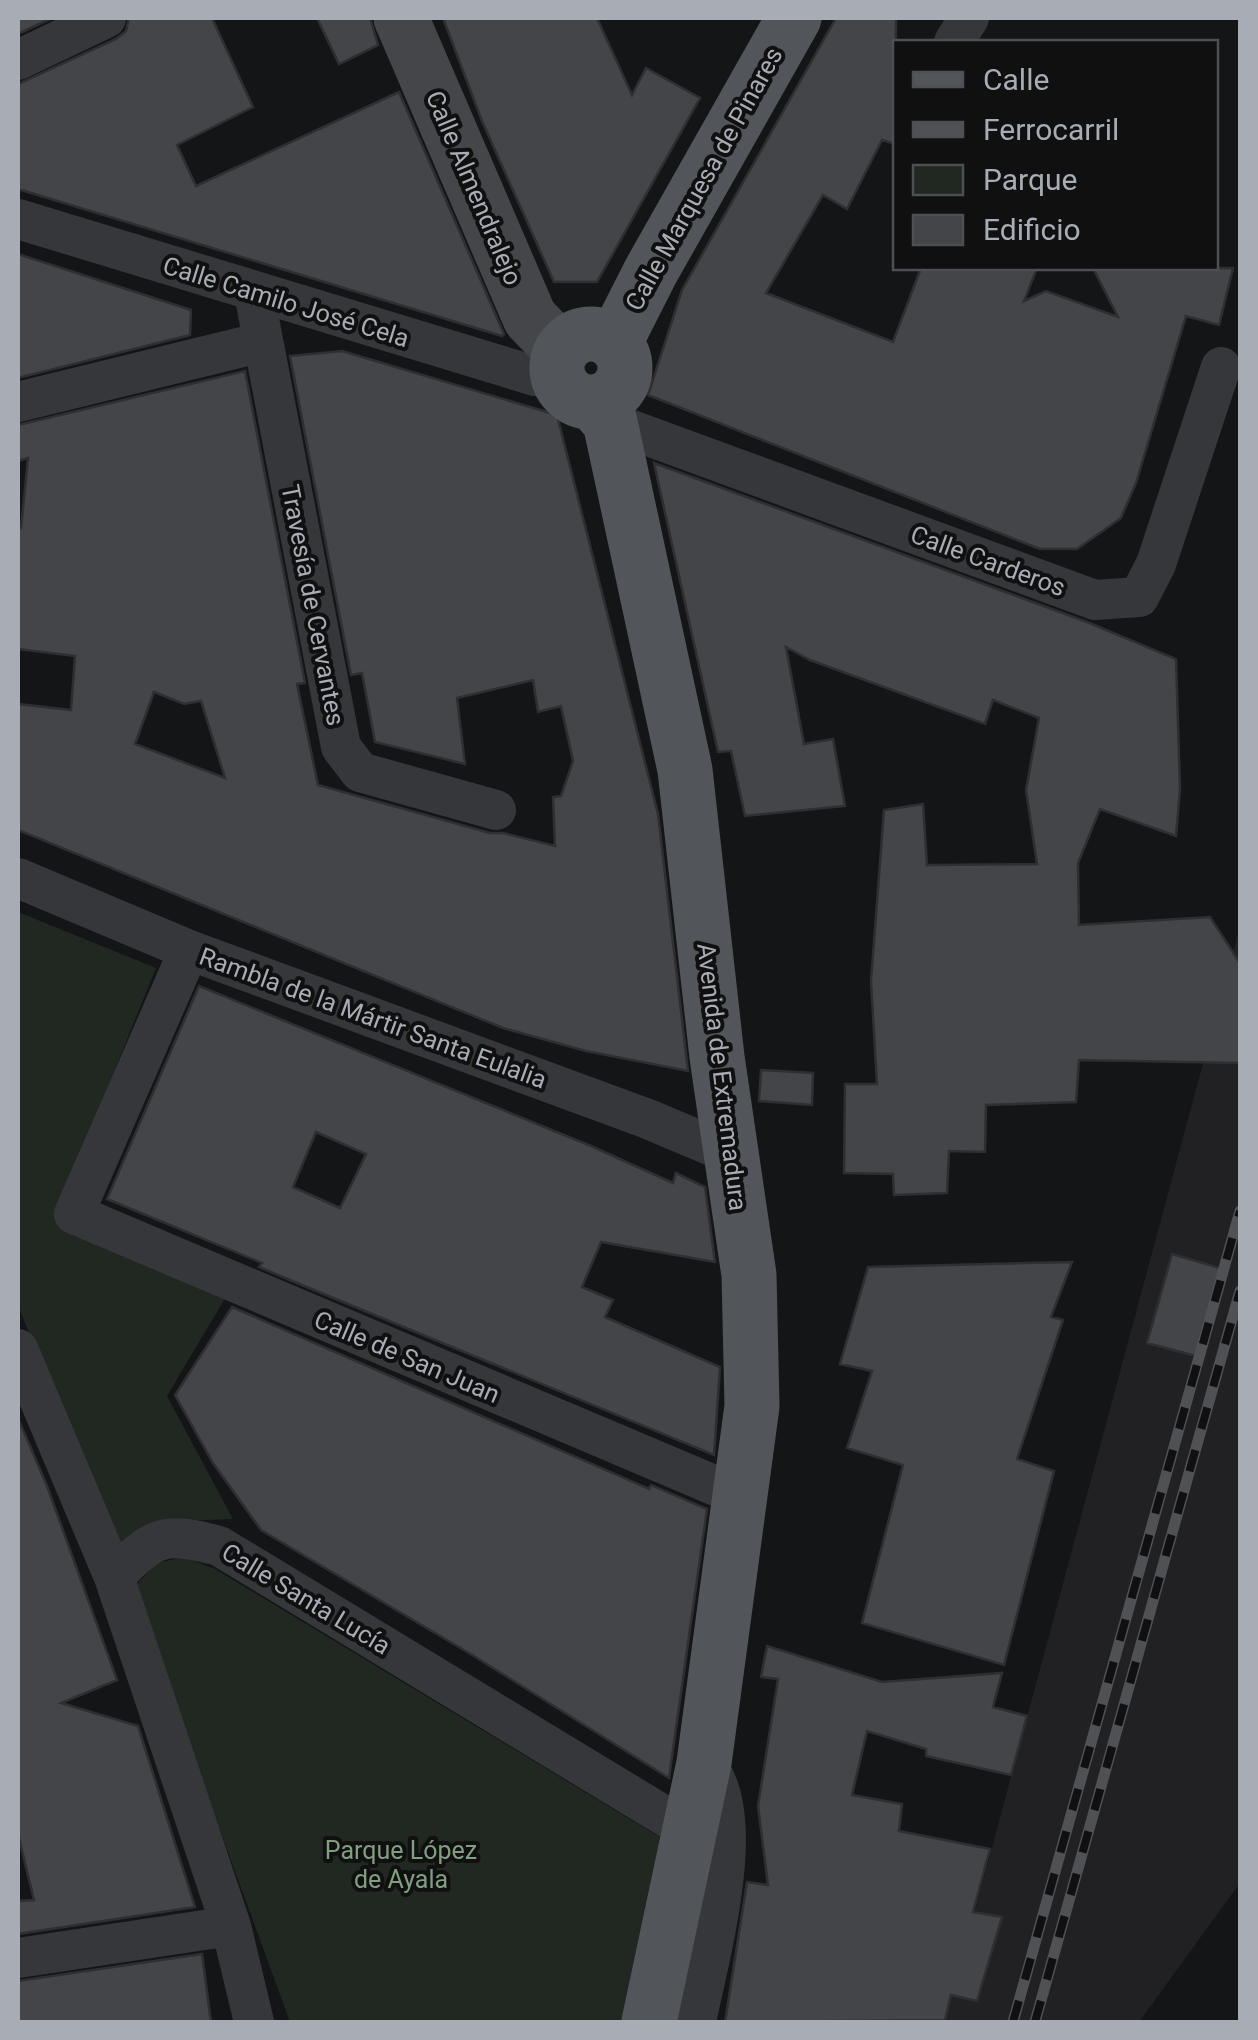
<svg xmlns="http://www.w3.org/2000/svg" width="1258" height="2040" viewBox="0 0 1258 2040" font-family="Roboto,sans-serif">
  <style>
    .built { fill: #212123 }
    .green { fill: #212821 }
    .building { fill: #444549; stroke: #2f2f32; stroke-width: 2.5; fill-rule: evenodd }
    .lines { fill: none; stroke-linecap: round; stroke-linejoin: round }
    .street { stroke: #36373b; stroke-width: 40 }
    .secondary { stroke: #44464a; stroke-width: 55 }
    .primary { stroke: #525559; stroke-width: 55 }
    .rail-casing { stroke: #4f5155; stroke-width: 11 }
    .rail { stroke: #101011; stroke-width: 8; stroke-dasharray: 22; stroke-linecap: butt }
    .labels { text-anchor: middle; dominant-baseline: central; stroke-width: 8; stroke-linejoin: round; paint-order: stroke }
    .street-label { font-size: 25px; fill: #a8adb5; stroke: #101011 }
    .park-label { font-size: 25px; fill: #829e81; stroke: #101011 }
  </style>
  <rect width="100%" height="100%" fill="#141516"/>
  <path class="built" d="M 1240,926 L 1240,1883 L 1139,2022 L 945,2022 Z"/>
  <path class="green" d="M 18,912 L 156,968 L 56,1215 L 230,1290 L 167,1396 L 233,1519 L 156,1522 L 115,1549 L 18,1305 Z
    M 184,1557 L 215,1569 L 673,1845 L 632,2022 L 290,2022 L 132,1589 L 157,1563 Z"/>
  <path class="building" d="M 18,18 L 52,18 L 18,34 Z
    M 129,18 L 212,18 L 253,107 L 177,145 L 196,186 L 399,92 L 504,334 L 502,336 L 18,189 L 18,84 L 116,39 L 126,31 Z
    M 317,18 L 370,18 L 378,45 L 339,64 Z
    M 443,18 L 597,18 L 632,95 L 646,68 L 700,98 L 597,282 L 554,282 L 482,121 Z
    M 836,18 L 896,18 L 896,144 L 882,140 L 847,209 L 823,195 L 766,293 L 893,342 L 921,268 L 1037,268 L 1024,301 L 1046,291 L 1118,317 L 1093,268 L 1233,268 L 1219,325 L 1186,316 L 1136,483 L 1121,518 L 1077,549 L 1040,549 L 648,395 L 682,290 Z
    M 18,254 L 191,310 L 190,335 L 18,378 Z
    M 342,351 L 557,415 L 658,814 L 688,1071 L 586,1051 L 503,1028 L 18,830 L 18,704 L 71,710 L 75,656 L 18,649 L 18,528 L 21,528 L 28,458 L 18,461 L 18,425 L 245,371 L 305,683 L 297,684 L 318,785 L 490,833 L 503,833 L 555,846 L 553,797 L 561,796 L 573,761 L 561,706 L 538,712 L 533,680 L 457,698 L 465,764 L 375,742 L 362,673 L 351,675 L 290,356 ZM 154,692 L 184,704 L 201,701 L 225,778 L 135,744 Z
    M 654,463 L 1087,622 L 1176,659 L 1180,789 L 1176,836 L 1100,809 L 1078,863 L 1079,925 L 1210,917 L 1240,963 L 1240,1063 L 1079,1060 L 1076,1102 L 986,1105 L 985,1152 L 949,1151 L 947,1193 L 894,1195 L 893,1174 L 844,1173 L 845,1084 L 877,1084 L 871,981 L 884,810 L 923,804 L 927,865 L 1037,864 L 1026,790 L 1039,718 L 993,700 L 985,724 L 810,660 L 786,647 L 804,744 L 833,739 L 845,806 L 745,816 L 731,751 L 718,752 Z
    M 199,986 L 591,1146 L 673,1183 L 676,1173 L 705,1187 L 715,1262 L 601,1242 L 582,1287 L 613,1300 L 605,1317 L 720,1367 L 714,1455 L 302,1285 L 259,1267 L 262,1263 L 107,1199 ZM 316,1132 L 366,1154 L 340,1208 L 293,1187 Z
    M 761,1070 L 813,1073 L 812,1105 L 759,1101 Z
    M 1172,1254 L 1220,1268 L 1196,1356 L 1147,1343 Z
    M 1072,1262 L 1051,1317 L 1063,1320 L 1017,1459 L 1054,1471 L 1004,1665 L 862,1623 L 903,1465 L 847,1448 L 872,1371 L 840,1364 L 868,1267 Z
    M 232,1307 L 649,1489 L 651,1485 L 707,1509 L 669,1778 L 469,1653 L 261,1530 L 213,1463 L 175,1395 Z
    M 18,1418 L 47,1486 L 117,1680 L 61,1703 L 138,1726 L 195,1907 L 18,1934 L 18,1901 L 34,1900 L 18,1834 Z
    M 767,1646 L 882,1682 L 1002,1673 L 993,1707 L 1027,1716 L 1011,1775 L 926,1756 L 926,1749 L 867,1731 L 852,1795 L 902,1804 L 899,1831 L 990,1849 L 973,1912 L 1002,1917 L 977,2001 L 951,1995 L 945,2020 L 725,2022 L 747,1882 L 768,1885 L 758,1806 L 778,1679 L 761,1677 Z
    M 202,1954 L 211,2022 L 18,2022 L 18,1981 Z"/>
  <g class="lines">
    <path class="street" d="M 954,42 L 969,18
      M 18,60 L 106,18
      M 18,219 L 535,376 L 557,372
      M 254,293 L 341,747 L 360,772 L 496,810
      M 18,402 L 263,342
      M 610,422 L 1095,600 L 1139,597 L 1156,564 L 1221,367
      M 18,878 L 189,950 L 648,1119 L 731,1154
      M 189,950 L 74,1214 L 742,1497
      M 18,1349 L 114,1577 L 231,1926 L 254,2022
      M 114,1577 C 154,1536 163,1531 219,1546 L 691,1832
      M 18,1958 L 231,1926
      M 696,2022 C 708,1961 752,1811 704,1763"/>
    <path class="secondary" d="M 401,18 L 530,318 L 561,350"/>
    <path class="primary" d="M557 368a34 34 0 1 1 68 0a34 34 0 1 1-68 0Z
      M 615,342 L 651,271 L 794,18
      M 593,403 L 610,422 L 685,770 L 717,1057 L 749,1275 L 752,1406 L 704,1763 L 649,2022"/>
    <g class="rail-casing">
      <path id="rail" d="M 1013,2022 L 1240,1211
        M 1035,2022 L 1240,1291"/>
    </g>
    <use href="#rail" class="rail"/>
  </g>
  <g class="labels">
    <g class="street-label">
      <text transform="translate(704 179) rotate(-61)">Calle Marquesa de Pinares</text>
      <text transform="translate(474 188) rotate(67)">Calle Almendralejo</text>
      <text transform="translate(286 302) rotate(17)">Calle Camilo José Cela</text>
      <text transform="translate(988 561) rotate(20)">Calle Carderos</text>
      <text transform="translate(313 605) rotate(79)">Travesía de Cervantes</text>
      <text transform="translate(373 1018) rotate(20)">Rambla de la Mártir Santa Eulalia</text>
      <text transform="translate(722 1077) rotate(83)">Avenida de Extremadura</text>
      <text transform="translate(407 1357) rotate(23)">Calle de San Juan</text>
      <text transform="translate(306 1599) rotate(31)">Calle Santa Lucía</text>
    </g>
    <g class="park-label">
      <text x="401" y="1850">Parque López<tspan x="401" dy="29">de Ayala</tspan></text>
    </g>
  </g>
  <rect width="1258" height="2040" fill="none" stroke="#a8adb5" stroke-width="40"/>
  <rect x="893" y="40" width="325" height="230" fill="#101011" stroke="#4d4f53" stroke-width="2.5"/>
  <rect x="913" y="72" width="50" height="15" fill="#525559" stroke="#4d4f53" stroke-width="2.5"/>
  <text x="983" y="90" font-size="30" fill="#a8adb5">Calle</text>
  <rect x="913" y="122" width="50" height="15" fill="#4f5155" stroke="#4d4f53" stroke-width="2.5"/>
  <text x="983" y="140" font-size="30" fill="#a8adb5">Ferrocarril</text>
  <rect x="913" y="165" width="50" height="30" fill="#212821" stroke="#4d4f53" stroke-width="2.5"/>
  <text x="983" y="190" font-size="30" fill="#a8adb5">Parque</text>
  <rect x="913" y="215" width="50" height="30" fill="#444549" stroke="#4d4f53" stroke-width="2.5"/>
  <text x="983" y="240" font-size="30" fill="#a8adb5">Edificio</text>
</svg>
